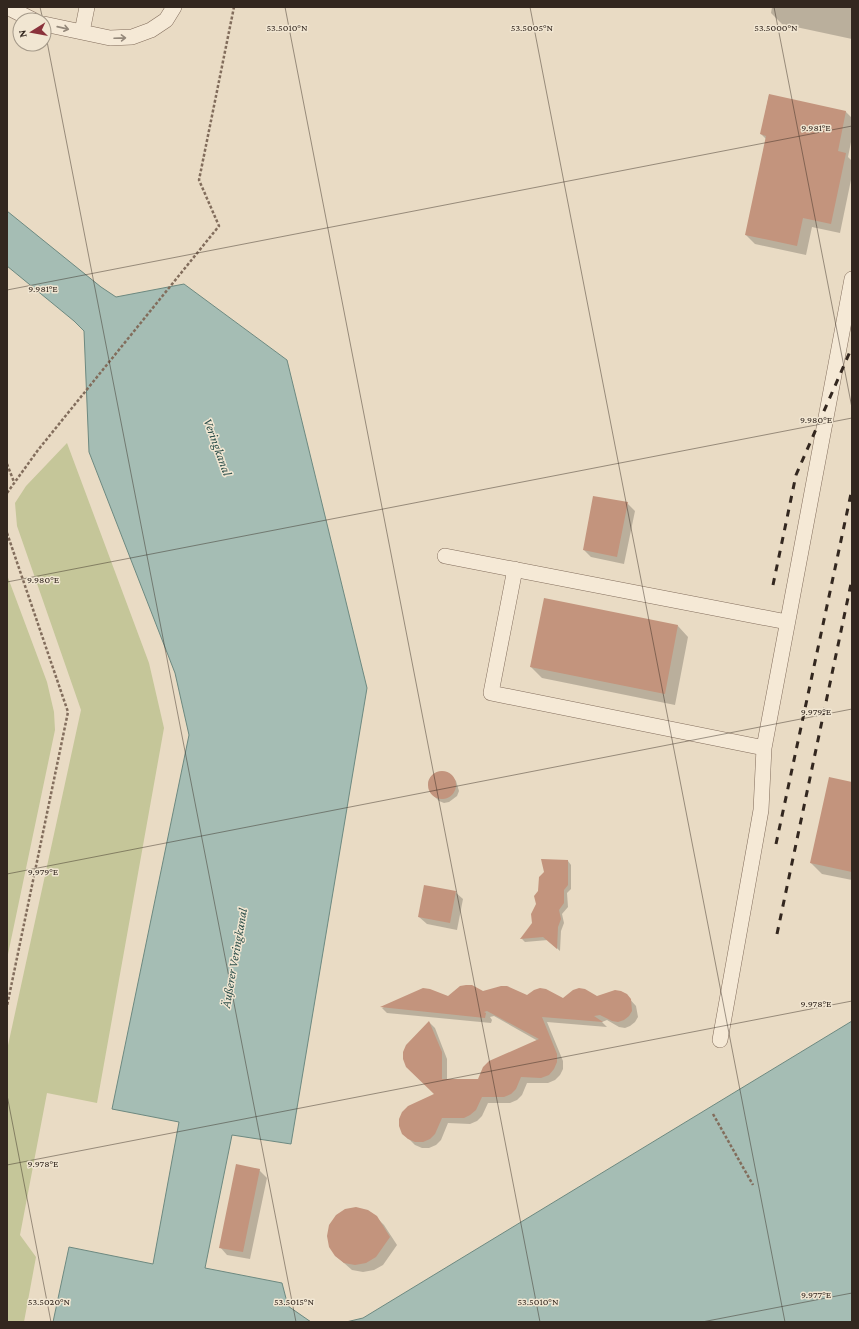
<svg xmlns="http://www.w3.org/2000/svg" width="859" height="1329" viewBox="0 0 859 1329" font-family="'Crimson Pro',serif">
  <style>
    .green { fill: #c5c699 }
    .water { fill: #a5bdb4; stroke: #6d8980 }
    .shadow { fill: #0003 }
    .building { fill: #c3947d }
    .lines { fill: none; stroke-linecap: round; stroke-linejoin: round }
    .service-casing { stroke: #826d5c; stroke-width: 16 }
    .path { stroke: #826d5c; stroke-width: 2.5; stroke-dasharray: 3 2; stroke-linecap: butt }
    .service { stroke: #f5e9d6; stroke-width: 15 }
    .rail { stroke: #33271f; stroke-width: 3; stroke-dasharray: 7 7; stroke-linecap: butt }
    .oneway { stroke: #94887a }
    .ticks { fill: none; stroke: #33271f; stroke-width: 1; stroke-opacity: 0.45 }
    .labels { text-anchor: middle; dominant-baseline: central; stroke-width: 3; stroke-linejoin: round; paint-order: stroke }
    .water-label { font-size: 13px; font-style: italic; fill: #2f514c; stroke: #f1e6d2 }
    .ticks-label { font-size: 10px; text-anchor: middle; fill: #33271f; stroke: #f1e6d2; stroke-width: 3; stroke-linejoin: round; paint-order: stroke }
  </style>
  <rect width="100%" height="100%" fill="#e9dbc4"/>
  <path class="green" d="M 67,443 L 149,663 L 164,728 L 97,1103 L 47,1093 L 20,1235 L 36,1257 L 24,1322 L 7,1322 L 7,1050 L 81,710 L 17,526 L 15,503 L 26,486 Z
    M 7,575 L 47,682 L 54,712 L 55,730 L 7,959 Z"/>
  <path class="water" d="M 7,211 L 101,287 L 116,297 L 184,284 L 287,360 L 367,688 L 291,1144 L 232,1135 L 205,1268 L 282,1283 L 288,1306 L 311,1322 L 53,1322 L 69,1247 L 153,1264 L 179,1122 L 112,1109 L 189,735 L 175,673 L 89,452 L 84,331 L 74,321 L 7,266 Z
    M 852,1021 L 852,1322 L 346,1322 L 363,1318 Z"/>
  <path class="shadow" d="M 772,7 L 852,7 L 852,39 L 782,24 L 771,13 Z
    M 769,95 L 846,112 L 852,118 L 852,137 L 848,157 L 852,161 L 852,175 L 840,233 L 812,227 L 806,255 L 755,244 L 746,235 L 766,139 L 761,134 Z
    M 627,503 L 635,511 L 624,564 L 591,557 L 584,550 Z
    M 678,626 L 688,637 L 675,705 L 542,678 L 531,667 Z
    M 439,772 L 448,774 L 456,781 L 459,791 L 457,796 L 449,802 L 444,803 L 439,801 L 431,793 L 428,783 L 430,778 L 434,774 Z
    M 852,783 L 852,880 L 822,874 L 811,863 Z
    M 568,861 L 571,865 L 571,889 L 567,893 L 568,907 L 562,914 L 564,923 L 561,931 L 560,951 L 548,940 L 525,942 L 522,939 L 533,923 Z
    M 455,892 L 463,899 L 457,930 L 427,924 L 419,917 Z
    M 423,989 L 448,997 L 483,992 L 563,1000 L 626,995 L 636,1006 L 638,1017 L 635,1022 L 630,1026 L 625,1028 L 619,1027 L 607,1020 L 602,1022 L 607,1027 L 547,1022 L 563,1061 L 563,1069 L 560,1075 L 555,1080 L 548,1083 L 527,1083 L 522,1095 L 517,1100 L 510,1103 L 488,1103 L 482,1116 L 477,1121 L 470,1124 L 448,1123 L 441,1140 L 436,1145 L 429,1148 L 422,1148 L 415,1145 L 403,1133 L 435,1095 L 429,1022 L 435,1028 L 447,1059 L 447,1080 L 479,1080 L 538,1041 L 494,1016 L 490,1017 L 492,1020 L 491,1023 L 387,1013 L 382,1008 Z
    M 259,1170 L 267,1178 L 250,1259 L 227,1255 L 220,1247 Z
    M 376,1217 L 384,1225 L 397,1245 L 383,1265 L 374,1270 L 363,1272 L 352,1270 L 336,1256 Z"/>
  <path class="building" d="M 769,94 L 846,111 L 838,151 L 846,153 L 831,224 L 803,218 L 797,246 L 745,235 L 766,136 L 760,134 Z
    M 593,496 L 628,502 L 617,557 L 583,550 Z
    M 544,598 L 678,625 L 665,694 L 530,667 Z
    M428 785a14 14 0 1 1 28 0a14 14 0 1 1-28 0Z
    M 829,777 L 852,782 L 852,872 L 810,863 Z
    M 541,859 L 568,860 L 568,885 L 564,890 L 564,903 L 559,910 L 561,919 L 558,927 L 557,949 L 543,937 L 520,939 L 532,923 L 531,914 L 536,904 L 534,896 L 538,891 L 539,877 L 544,872 Z
    M 424,885 L 456,891 L 450,923 L 418,917 Z
    M 466,985 L 472,985 L 483,991 L 501,986 L 507,986 L 527,995 L 534,990 L 540,988 L 546,989 L 563,998 L 573,990 L 579,988 L 585,989 L 597,996 L 615,990 L 621,991 L 627,994 L 631,999 L 632,1011 L 629,1016 L 624,1020 L 618,1022 L 612,1021 L 600,1015 L 594,1016 L 603,1022 L 542,1017 L 557,1054 L 557,1062 L 554,1069 L 549,1075 L 541,1078 L 521,1077 L 516,1089 L 511,1094 L 504,1097 L 482,1097 L 476,1110 L 470,1115 L 464,1118 L 442,1118 L 435,1134 L 430,1139 L 423,1142 L 415,1142 L 408,1139 L 402,1134 L 399,1126 L 399,1119 L 402,1112 L 408,1106 L 434,1094 L 406,1067 L 403,1059 L 403,1052 L 406,1045 L 429,1021 L 442,1052 L 442,1079 L 478,1079 L 483,1067 L 489,1061 L 539,1039 L 487,1011 L 484,1012 L 486,1013 L 485,1018 L 380,1007 L 423,988 L 430,989 L 448,996 L 460,986 Z
    M 236,1164 L 260,1169 L 243,1252 L 219,1248 Z
    M 356,1207 L 368,1210 L 377,1216 L 390,1237 L 376,1257 L 366,1263 L 355,1265 L 344,1263 L 335,1256 L 329,1247 L 327,1236 L 329,1225 L 336,1215 L 345,1209 Z"/>
  <g class="lines">
    <g class="service-casing">
      <path id="service" d="M 11,7 L 13,10 L 33,20
        M 44,24 L 110,38 L 132,37 L 151,30 L 166,20 L 174,7
        M 82,32 L 87,7
        M 445,556 L 787,622
        M 515,569 L 491,693 L 764,748
        M 720,1040 L 761,810 L 764,748 L 852,279"/>
    </g>
    <path class="path" d="M 7,464 L 14,482
      M 7,493 L 38,450 L 219,226 L 199,180 L 234,7
      M 7,533 L 68,712 L 7,1006
      M 713,1114 L 753,1185"/>
    <use href="#service" class="service"/>
    <path class="rail" d="M 773,585 L 796,475 L 852,347
      M 776,844 L 852,489
      M 777,934 L 852,579"/>
  </g>
  <defs><path id="oneway-shaft" d="M-6 0H5M1.5-3L5.5 0L1.5 3" fill="none" stroke-width="1.6" stroke-linecap="round" stroke-linejoin="round"/></defs>
  <g class="oneway">
    <use href="#oneway-shaft" transform="translate(63 28) rotate(13)"/>
    <use href="#oneway-shaft" transform="translate(120 38) rotate(-2)"/>
  </g>
  <path class="ticks" d="M 40,7 L 43,20M 285,7 L 540,1322M 530,7 L 785,1322M 774,7 L 852,408M 44,26 L 296,1322M 7,290 L 852,126M 7,582 L 852,418M 7,874 L 852,709M 7,1095 L 51,1322M 7,1165 L 852,1001M 702,1322 L 852,1293"/>
  <g class="labels">
    <g class="water-label">
      <text transform="translate(218 447) rotate(70)">Veringkanal</text>
      <text transform="translate(234 958) rotate(-80)">Äußerer Veringkanal</text>
    </g>
  </g>
  <g class="ticks-label">
    <text x="287" y="31">53.5010°N</text>
    <text x="532" y="31">53.5005°N</text>
    <text x="776" y="31">53.5000°N</text>
    <text x="816" y="131">9.981°E</text>
    <text x="43" y="292">9.981°E</text>
    <text x="816" y="423">9.980°E</text>
    <text x="43" y="583">9.980°E</text>
    <text x="816" y="715">9.979°E</text>
    <text x="43" y="875">9.979°E</text>
    <text x="816" y="1007">9.978°E</text>
    <text x="43" y="1167">9.978°E</text>
    <text x="816" y="1298">9.977°E</text>
    <text x="49" y="1305">53.5020°N</text>
    <text x="294" y="1305">53.5015°N</text>
    <text x="538" y="1305">53.5010°N</text>
  </g>
  <rect width="859" height="1329" fill="none" stroke="#33271f" stroke-width="16"/>
  <g transform="translate(32 32) rotate(259)"><circle r="19" fill="#f1e6d2" stroke="#a59a8a"/>
  <path d="M0-3L7 15L0 10L-7 15Z" fill="#8a323b"/>
  <text y="-6" font-size="11" font-weight="bold" text-anchor="middle" fill="#33271f">N</text>
  </g>
</svg>
